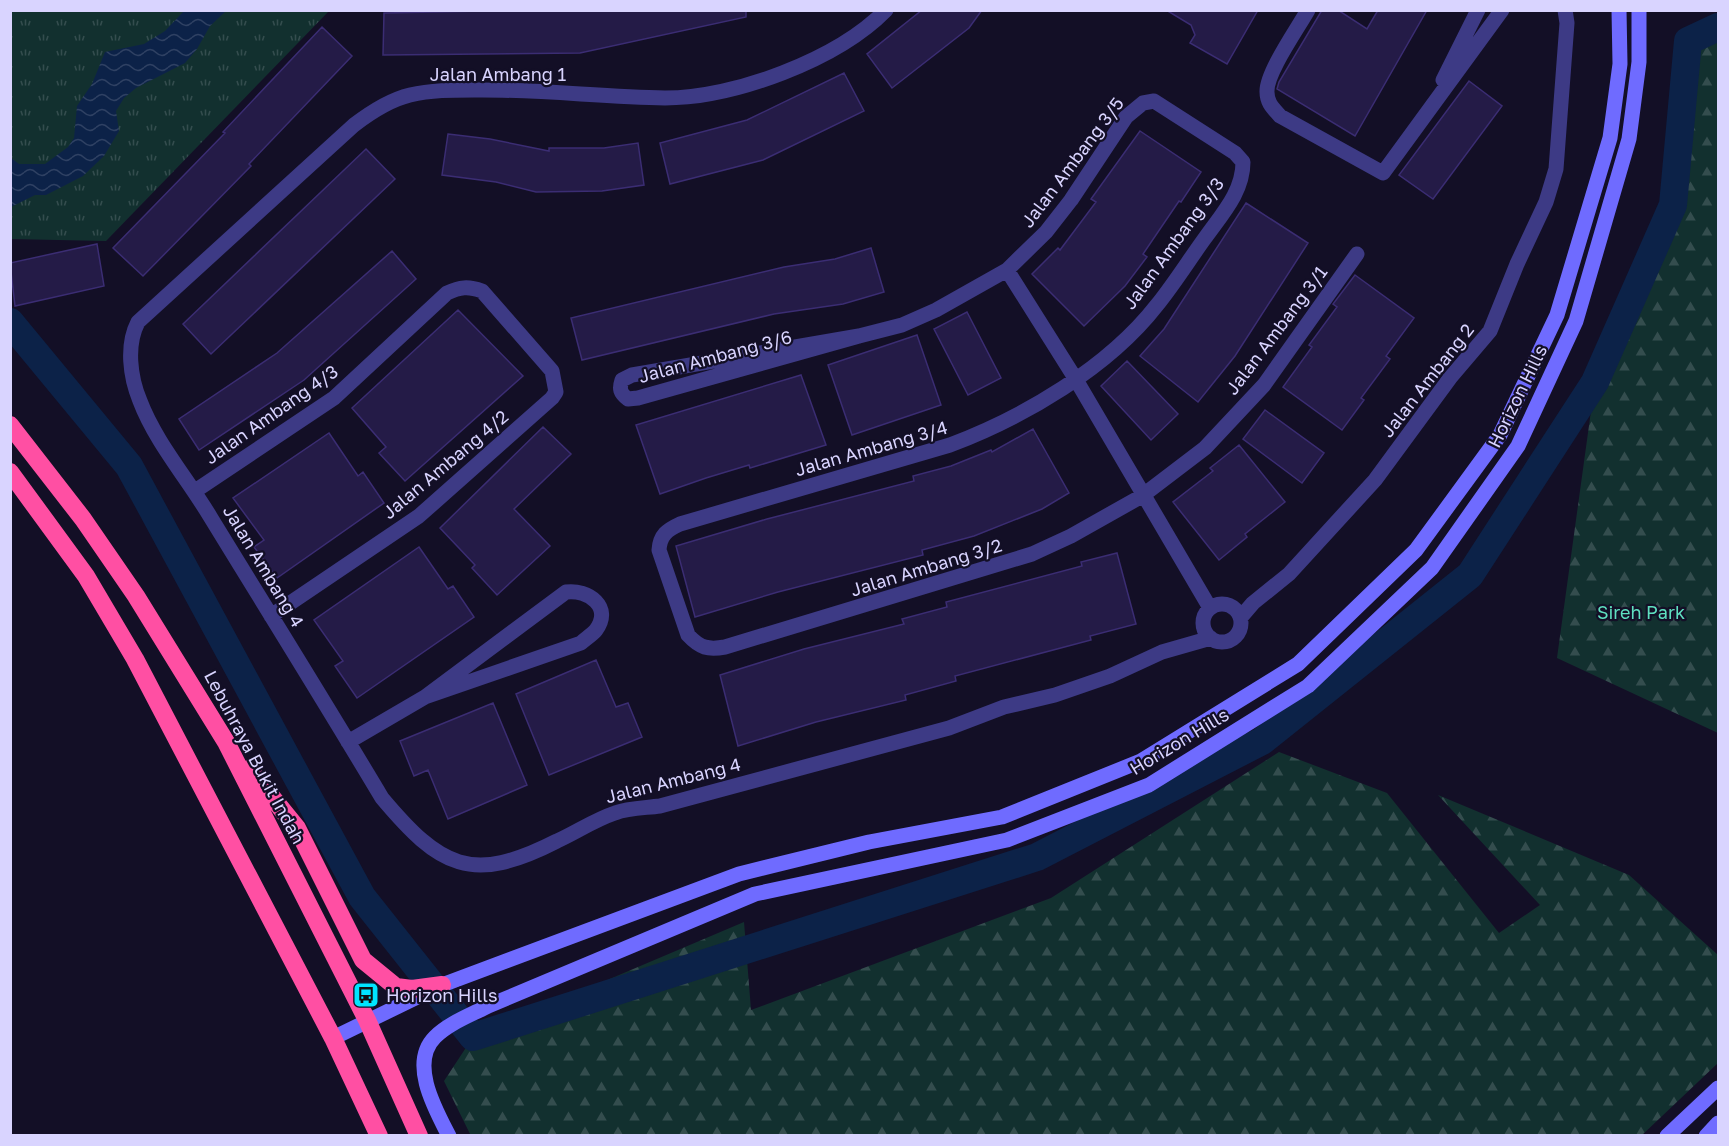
<svg xmlns="http://www.w3.org/2000/svg" width="1729" height="1146" viewBox="0 0 1729 1146" font-family="'Golos Text',sans-serif">
  <style>
    .grass { fill: url(#grass-tufts) }
    .forest { fill: url(#forest-firs) }
    .water { fill: url(#water-waves) }
    .lines { fill: none; stroke-linecap: round; stroke-linejoin: round }
    .river { stroke: #0c2248; stroke-width: 28 }
    .building { fill: #241b47; stroke: #3b2d73; stroke-width: 1.5 }
    .street { stroke: #3d3a85; stroke-width: 15 }
    .secondary { stroke: #6f6bff; stroke-width: 15 }
    .highway { stroke: #ff4fa3; stroke-width: 18 }
    .labels { text-anchor: middle; dominant-baseline: central; stroke-width: 4.5; stroke-linejoin: round; paint-order: stroke }
    .street-label { font-size: 18px; fill: #d9d4ff; stroke: #130f26 }
    .park-label { font-size: 18px; fill: #5fe0c0; stroke: #130f26 }
    .poi-label { font-size: 18px; fill: #d9d4ff; stroke: #130f26; text-anchor: start }
  </style>
  <defs>
    <pattern id="grass-tufts" width="24" height="20" patternUnits="userSpaceOnUse" patternTransform="scale(1.5)"><rect width="24" height="20" fill="#12302f"/><path d="M3 7l-1-3M5 7V3M7 7l1-3M15 17l-1-3M17 17v-4M19 17l1-3" fill="none" stroke="#344d4e"/></pattern>
    <pattern id="forest-firs" width="22" height="20" patternUnits="userSpaceOnUse" patternTransform="scale(1.5)"><rect width="22" height="20" fill="#12302f"/><path d="M5 1l3.5 6h-7zM16 11l3.5 6h-7z" fill="#344d4e"/></pattern>
    <pattern id="water-waves" width="16" height="10" patternUnits="userSpaceOnUse" patternTransform="scale(1.5)"><rect width="16" height="10" fill="#0c2248"/><path d="M0 5q4-4 8 0t8 0" fill="none" stroke="#2f4163"/></pattern>
  </defs>
  <rect width="100%" height="100%" fill="#130f26"/>
  <path class="grass" d="M 11,11 L 329,11 L 106,241 L 11,239 Z"/>
  <path class="forest" d="M 1718,27 L 1718,733 L 1557,658 L 1595,382 L 1673,205 L 1688,41 Z
    M 1279,752 L 1387,793 L 1499,933 L 1540,905 L 1438,795 L 1629,875 L 1718,955 L 1718,1063 L 1641,1136 L 471,1136 L 444,1081 L 473,1037 L 744,922 L 751,1010 L 1051,898 Z"/>
  <path class="water" d="M 184,11 L 226,11 L 210,26 L 197,49 L 185,63 L 136,88 L 124,98 L 116,111 L 119,131 L 104,156 L 83,176 L 46,195 L 35,195 L 11,207 L 11,158 L 19,164 L 45,164 L 68,147 L 74,138 L 77,106 L 92,84 L 105,52 L 144,44 L 165,31 Z"/>
  <g class="lines">
    <path class="river" d="M 10,322 L 129,466 L 362,897 L 473,1037 L 1037,857 L 1262,741 L 1470,575 L 1595,382 L 1673,205 L 1688,41 L 1718,27"/>
  </g>
  <path class="building" d="M 537,10 L 746,10 L 746,17 L 580,53 L 383,55 L 384,13 Z
    M 922,10 L 982,10 L 969,28 L 892,88 L 867,54 Z
    M 1166,10 L 1258,10 L 1227,64 L 1190,43 L 1195,35 L 1191,25 Z
    M 1322,10 L 1338,10 L 1367,29 L 1378,10 L 1427,10 L 1355,136 L 1277,89 L 1279,82 Z
    M 322,27 L 352,56 L 249,164 L 251,166 L 143,276 L 113,248 L 225,133 L 223,132 Z
    M 844,73 L 864,111 L 763,160 L 670,184 L 660,143 L 747,120 Z
    M 1469,81 L 1502,106 L 1433,199 L 1399,175 Z
    M 1140,131 L 1201,172 L 1181,202 L 1179,201 L 1143,254 L 1147,257 L 1125,286 L 1084,326 L 1032,274 L 1058,248 L 1060,250 L 1096,202 L 1091,199 Z
    M 448,134 L 490,139 L 549,151 L 549,148 L 604,148 L 638,143 L 644,185 L 602,191 L 536,192 L 496,182 L 442,175 Z
    M 366,149 L 395,179 L 211,354 L 183,324 Z
    M 1246,203 L 1308,243 L 1235,356 L 1198,402 L 1140,356 L 1164,329 Z
    M 97,244 L 104,286 L 15,306 L 10,263 Z
    M 871,248 L 884,292 L 843,304 L 774,314 L 582,360 L 571,318 L 784,267 L 835,259 Z
    M 392,251 L 416,279 L 304,380 L 199,450 L 179,419 L 277,353 Z
    M 1355,275 L 1414,318 L 1386,356 L 1390,359 L 1361,398 L 1364,400 L 1342,430 L 1283,387 L 1312,347 L 1309,345 L 1337,307 L 1333,304 Z
    M 458,310 L 523,376 L 405,481 L 379,453 L 386,447 L 352,408 Z
    M 967,312 L 1001,378 L 968,395 L 934,329 Z
    M 917,335 L 941,405 L 852,435 L 828,365 Z
    M 1127,361 L 1178,414 L 1151,440 L 1101,386 Z
    M 801,375 L 826,445 L 750,468 L 749,465 L 706,478 L 660,494 L 636,425 Z
    M 1265,410 L 1324,453 L 1302,483 L 1243,439 Z
    M 543,427 L 571,454 L 514,509 L 550,546 L 497,595 L 472,568 L 475,565 L 440,528 Z
    M 1033,429 L 1069,493 L 1042,509 L 974,536 L 922,550 L 923,555 L 778,592 L 695,617 L 676,546 L 767,519 L 914,481 L 913,476 L 951,466 L 991,450 L 992,452 Z
    M 329,433 L 358,476 L 363,472 L 384,503 L 277,578 L 254,547 L 264,540 L 233,498 Z
    M 1239,445 L 1285,502 L 1245,534 L 1247,537 L 1219,560 L 1173,502 L 1213,471 L 1210,468 Z
    M 419,547 L 448,589 L 453,586 L 474,617 L 357,698 L 335,666 L 343,661 L 314,620 Z
    M 1117,553 L 1136,624 L 1090,636 L 1091,640 L 955,676 L 956,681 L 905,695 L 906,700 L 816,722 L 738,746 L 720,675 L 804,649 L 904,624 L 902,619 L 947,607 L 946,602 L 1082,566 L 1081,562 Z
    M 596,660 L 616,707 L 628,703 L 642,737 L 549,775 L 516,694 Z
    M 493,703 L 527,785 L 448,819 L 428,770 L 414,776 L 400,741 Z"/>
  <g class="lines">
    <path class="street" d="M 886,10 C 837,60 734,98 665,98 C 601,97 537,89 474,90 C 452,90 431,90 410,95 C 389,100 371,112 354,125 L 138,322 C 126,345 130,377 140,401 C 156,443 188,479 211,518 C 268,611 326,704 382,798 C 440,867 471,885 557,841 C 577,832 594,820 615,813 C 628,808 645,808 660,806 L 949,728 L 1004,707 L 1055,695 L 1110,676 L 1162,652 L 1211,638
      M 1308,10 C 1298,28 1266,73 1267,92 C 1267,103 1273,108 1280,116 L 1383,173 L 1502,10
      M 1443,80 L 1478,10
      M 1007,270 L 1075,378 L 1210,608
      M 859,336 L 638,398 L 628,399 C 620,393 619,389 622,380 L 632,375 L 859,336 L 902,325 L 936,310 L 1007,270 L 1046,232 L 1071,200 L 1126,117 L 1143,103 L 1154,101 L 1235,153 L 1243,162 C 1243,192 1222,214 1205,238 C 1189,260 1174,284 1157,305 C 1108,368 1024,417 950,445 L 680,524 C 667,530 660,535 659,550 L 688,635 C 700,648 708,650 725,647 L 1032,554 L 1071,536 L 1142,496 L 1205,448 L 1264,385 L 1357,254
      M 195,491 L 334,398 L 447,293 C 460,287 468,286 482,291 L 552,371 L 556,392 L 552,398 L 419,516 L 271,616
      M1203 623a19 19 0 1 1 38 0a19 19 0 1 1-38 0Z
      M 1241,617 L 1253,603 L 1289,574 L 1375,480 L 1450,378 L 1490,331 L 1517,264 L 1546,202 L 1556,169 L 1567,23 L 1565,10
      M 348,742 L 425,697 L 581,643 C 585,639 592,635 596,630 C 613,607 588,589 566,592 L 425,697"/>
    <path class="secondary" d="M 333,1038 L 442,985 L 739,874 L 869,842 L 1002,817 L 1141,761 L 1298,664 L 1416,550 L 1500,435 L 1557,315 L 1610,138 L 1620,64 L 1619,10
      M 449,1136 C 435,1109 409,1063 435,1037 C 449,1023 471,1015 488,1006 L 755,894 L 1007,840 L 1149,785 L 1308,686 L 1432,568 L 1518,446 L 1576,321 L 1629,139 L 1639,62 L 1639,10
      M 1667,1136 L 1718,1088
      M 1706,1136 L 1718,1123"/>
    <path class="highway" d="M 10,425 L 83,519 L 136,596 L 226,742 L 367,1020 L 419,1136
      M 10,472 L 86,576 L 135,659 L 333,1038 L 379,1136
      M 249,769 L 297,828 L 363,960 L 396,987 L 412,989 L 442,985"/>
  </g>
  <defs>
    <g id="bus-square" transform="scale(1.35)"><rect x="-9" y="-9" width="18" height="18" rx="4" fill="#00e5ff" stroke="#130f26"/><path d="M-5-6H5V4H4V6H2V4H-2V6H-4V4H-5ZM-3.5-4V0h7V-4ZM-3.5 1.2v1.5H-2V1.2ZM2 1.2v1.5H3.5V1.2Z" fill="#111"/></g>
  </defs>
  <g fill-rule="evenodd">
    <use href="#bus-square" x="366" y="995"/>
  </g>
  <g class="labels">
    <g class="street-label">
      <text x="498" y="74">Jalan Ambang 1</text>
      <text transform="translate(1072 162) rotate(-53)">Jalan Ambang 3/5</text>
      <text transform="translate(1173 243) rotate(-54)">Jalan Ambang 3/3</text>
      <text transform="translate(1276 330) rotate(-53)">Jalan Ambang 3/1</text>
      <text transform="translate(715 356) rotate(-15)">Jalan Ambang 3/6</text>
      <text transform="translate(1427 380) rotate(-52)">Jalan Ambang 2</text>
      <text transform="translate(1517 396) rotate(-64)">Horizon Hills</text>
      <text transform="translate(271 414) rotate(-35)">Jalan Ambang 4/3</text>
      <text transform="translate(871 448) rotate(-16)">Jalan Ambang 3/4</text>
      <text transform="translate(445 464) rotate(-40)">Jalan Ambang 4/2</text>
      <text transform="translate(264 566) rotate(59)">Jalan Ambang 4</text>
      <text transform="translate(926 567) rotate(-17)">Jalan Ambang 3/2</text>
      <text transform="translate(1179 741) rotate(-31)">Horizon Hills</text>
      <text transform="translate(255 757) rotate(62)">Lebuhraya Bukit Indah</text>
      <text transform="translate(673 780) rotate(-14)">Jalan Ambang 4</text>
    </g>
    <g class="park-label">
      <text x="1641" y="612">Sireh Park</text>
    </g>
    <g class="poi-label">
      <text x="386" y="995">Horizon Hills</text>
    </g>
  </g>
  <rect width="1729" height="1146" fill="none" stroke="#d9d4ff" stroke-width="24"/>
</svg>
